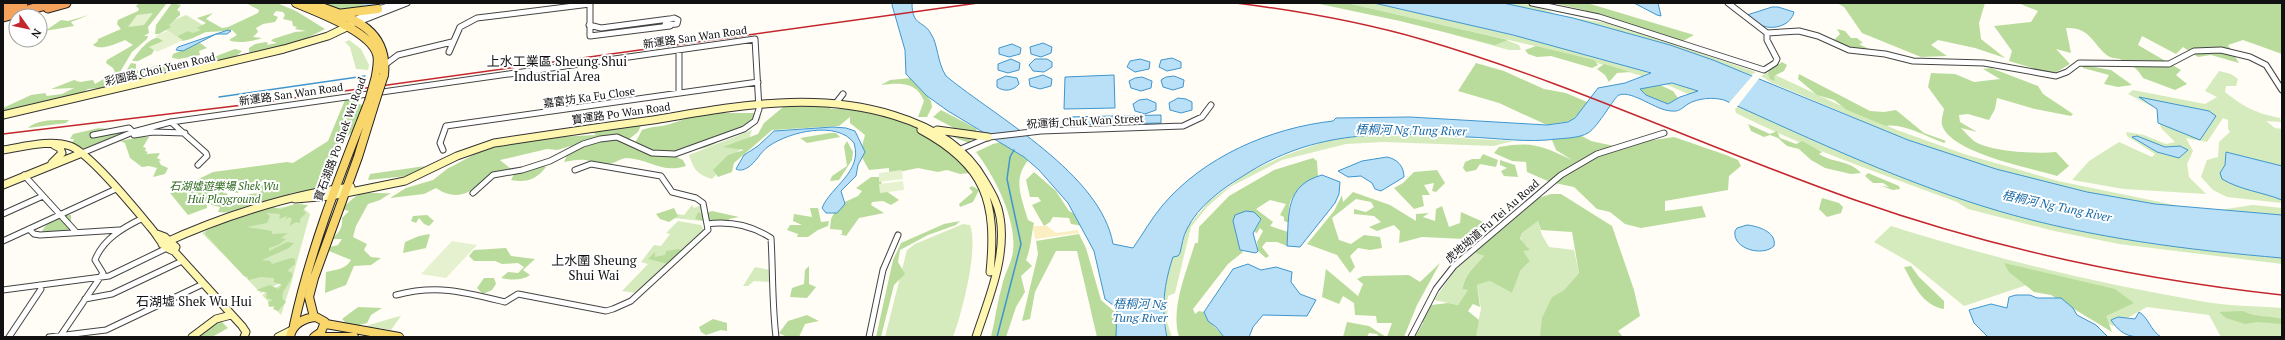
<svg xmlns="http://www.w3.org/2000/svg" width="2285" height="340" viewBox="0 0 2285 340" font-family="'PT Serif','Noto Sans SC',serif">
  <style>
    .green { fill: #d5ebbd }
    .forest { fill: #b9dc9c; fill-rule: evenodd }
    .sand { fill: #fbeec1 }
    .pitch { fill: #e6f2cf }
    .water { fill: #b9e0f7; stroke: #3f96cf; fill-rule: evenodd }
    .pier { fill: #fffdf5 }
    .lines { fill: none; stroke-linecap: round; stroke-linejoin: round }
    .stream { stroke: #3f96cf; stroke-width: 1.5 }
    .river { stroke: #b9e0f7; stroke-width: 10 }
    .street-casing { stroke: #444; stroke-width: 7 }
    .secondary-casing { stroke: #333; stroke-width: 9 }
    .primary-casing { stroke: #222; stroke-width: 10 }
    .highway-casing { stroke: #222; stroke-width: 11 }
    .street { stroke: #fff; stroke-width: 5 }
    .secondary { stroke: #fff6b0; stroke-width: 7 }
    .primary { stroke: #f9d66b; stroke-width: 8 }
    .highway { stroke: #f5a25d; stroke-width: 9 }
    .rail { stroke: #c4262e; stroke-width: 1.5 }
    .primary-bridge-casing { stroke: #222; stroke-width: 10; stroke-linecap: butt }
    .primary-bridge { stroke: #f9d66b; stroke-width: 8 }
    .labels { text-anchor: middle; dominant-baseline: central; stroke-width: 4; stroke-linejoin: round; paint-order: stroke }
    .street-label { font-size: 11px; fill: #111; stroke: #fff }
    .park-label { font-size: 11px; font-style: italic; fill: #2f6b1f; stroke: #fff }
    .water-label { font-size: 12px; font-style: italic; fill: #1768a6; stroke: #fff }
    .quarter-label { font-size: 13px; fill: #111; stroke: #fff }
  </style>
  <rect width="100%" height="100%" fill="#fffdf5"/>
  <path class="green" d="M 1347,3 L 1374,3 L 1462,23 L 1589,54 L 1651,72 L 1642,76 L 1548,49 Z
    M 1503,3 L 1534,5 L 1558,15 Z
    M 186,15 L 208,28 L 182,40 L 160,26 Z
    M 1573,18 L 1614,24 L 1756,72 L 1751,75 L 1670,45 Z
    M 1451,34 L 1494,43 L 1506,40 L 1519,45 L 1521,50 L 1509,50 Z
    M 349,40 L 361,49 L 369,65 L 368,70 L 356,69 L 350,47 L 345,42 Z
    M 2219,71 L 2231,74 L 2238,79 L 2236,86 L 2226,86 L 2225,92 C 2244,107 2255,113 2280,118 L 2281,122 L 2266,121 L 2275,128 L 2282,129 L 2282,203 L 2227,197 L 2213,190 L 2201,177 L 2207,160 L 2218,157 L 2219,142 L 2230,132 L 2228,129 L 2228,120 L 2223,118 L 2207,142 L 2186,138 L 2193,151 L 2187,164 L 2189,177 L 2206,194 L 2124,189 L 2072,180 L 2089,161 L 2119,142 L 2152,157 L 2155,154 L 2127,136 L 2126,132 L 2144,135 L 2166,144 L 2175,142 L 2161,128 L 2157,109 L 2128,94 L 2133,90 L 2205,104 L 2217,97 L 2205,91 Z
    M 1769,72 L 1835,103 L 1897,130 L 1964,154 L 2058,181 L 2189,208 C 2102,198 2014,179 1932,149 C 1878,129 1825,104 1772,83 L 1761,76 Z
    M 1663,83 L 1682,85 L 1698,91 L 1688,94 Z
    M 1738,106 C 1814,137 1888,176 1967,201 C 2069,234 2176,249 2282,258 L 2282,264 L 2119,244 L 2054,231 L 1968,209 L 1957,202 C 1883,174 1807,149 1736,113 L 1735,109 Z
    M 752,130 L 748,141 L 712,179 C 697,174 694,170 689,155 Z
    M 1387,134 L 1513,141 L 1493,146 L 1384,142 L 1346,144 L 1282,160 L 1230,187 L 1207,207 L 1191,227 L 1175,293 L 1168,296 L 1167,322 L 1172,337 L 1167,337 L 1163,295 L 1165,281 L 1173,256 L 1183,242 L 1187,228 L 1209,201 L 1249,172 L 1286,155 L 1335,138 Z
    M 303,203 L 303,208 L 310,214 L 293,276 L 261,293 L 202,233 C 227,218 274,208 303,203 Z
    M 692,205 L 694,208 L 701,205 L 702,221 L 673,218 L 676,214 L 684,215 Z
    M 2253,205 L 2282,208 L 2282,215 L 2219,210 Z
    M 678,221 L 701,225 L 704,230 L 637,293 L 622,291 L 648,264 L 641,262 L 654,245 L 661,246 L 670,234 L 666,233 Z
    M 1538,221 L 1542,235 L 1549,247 L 1574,250 L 1579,273 L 1564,290 L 1552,297 L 1541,337 L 1475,337 L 1481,309 L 1477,285 L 1490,281 L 1512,293 L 1518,273 L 1530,261 L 1522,251 L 1529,248 L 1520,241 L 1522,233 Z
    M 963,224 L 970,225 C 979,248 962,313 953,337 L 885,337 L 907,250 L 915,244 Z
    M 1891,226 C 1992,258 2096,283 2200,301 C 2227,306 2255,306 2282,308 L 2282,337 L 2221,337 L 2209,315 L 2147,307 L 2113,326 L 2030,284 L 1964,306 L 1911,263 L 1874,242 Z
    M 1474,252 L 1484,256 C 1476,265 1463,275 1463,289 L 1469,289 L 1458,305 L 1434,300 L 1455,270 Z
    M 755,267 L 770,270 L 770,282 L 754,281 L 748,286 L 743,286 Z
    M 293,278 L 281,315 L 262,295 Z
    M 401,316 L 391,330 L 366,326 L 396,317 Z"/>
  <path class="forest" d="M 139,3 L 167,3 L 148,27 L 149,33 L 144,36 L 148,36 L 147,39 L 132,52 L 111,87 L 88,89 L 81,93 L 3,111 L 3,108 L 31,95 L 45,93 L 47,96 L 62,94 L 74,88 L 51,89 L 74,80 L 80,82 L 93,80 L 95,84 L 112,74 L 115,72 L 113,68 L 106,63 L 107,60 L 133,45 L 125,40 C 116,44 100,51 93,45 L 98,41 L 98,39 L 121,29 L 117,24 L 118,20 L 138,11 L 139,9 L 136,6 Z
    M 172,3 L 181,5 L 177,10 L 180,12 L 180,15 L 169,25 L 171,27 L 159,34 L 155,34 L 156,25 Z
    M 246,3 L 277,3 L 296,11 L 325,29 L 301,41 L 252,53 L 249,52 L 249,48 L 255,44 L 266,42 L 268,43 L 267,45 L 277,43 L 271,41 L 273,39 L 295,32 L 306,31 L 295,29 L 297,27 L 293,26 L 292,21 L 283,19 L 285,15 L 283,12 L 276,11 L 273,15 L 278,17 L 275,22 L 263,24 L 256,28 L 258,32 L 253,37 L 262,38 C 255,41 236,44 229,40 L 237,35 L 232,30 C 227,31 208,32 206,32 C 197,36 189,41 179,41 L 178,36 L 188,31 L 193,33 L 201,30 L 197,28 L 206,23 L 197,18 L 213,13 L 206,19 L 222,28 L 228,27 L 258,13 L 259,10 Z
    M 323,3 L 386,3 L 342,12 Z
    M 1315,3 L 1347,3 L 1508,40 L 1495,45 L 1400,21 Z
    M 1553,3 L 1587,3 L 1694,35 L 1683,41 L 1670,39 L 1584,10 Z
    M 1837,3 L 1985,3 L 1979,23 L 1981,39 L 2005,58 L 1975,48 L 1938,40 L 1931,45 L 1947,56 L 1921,57 L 1862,33 L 1844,7 Z
    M 2018,3 L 2282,3 L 2282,54 L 2243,40 L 2228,45 L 2239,63 L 2211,55 L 2198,57 L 2183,47 L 2176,54 L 2142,36 L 2138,45 L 2181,70 L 2176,75 L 2187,84 L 2175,90 L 2143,78 C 2138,69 2130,63 2120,59 C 2116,58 2111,58 2108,56 C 2092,44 2091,27 2066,28 L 2071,53 L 2056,49 L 2070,64 L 2053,74 L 2009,61 L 2012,51 L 1994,26 L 2031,22 L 2038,11 Z
    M 89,15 L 71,22 L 74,26 L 45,31 L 61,20 L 68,21 Z
    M 1837,29 L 1845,31 L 1851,38 L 1857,38 L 1863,43 L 1859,44 L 1869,49 L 1868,52 L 1836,44 L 1834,40 L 1840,34 Z
    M 161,37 L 166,39 L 154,50 L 152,54 L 138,61 L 132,61 C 138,52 149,37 161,37 Z
    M 200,43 L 207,48 L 199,51 L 200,55 L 179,59 L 172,58 L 173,54 Z
    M 1536,46 L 1594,60 L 1598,65 L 1592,68 L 1551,56 L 1537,57 L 1528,54 L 1525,50 Z
    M 235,49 L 242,51 L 234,58 L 185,68 L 194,62 L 214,57 Z
    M 1771,62 L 1779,64 L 1782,62 L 1787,65 L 1784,71 L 1774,76 L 1775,81 L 1770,79 L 1768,74 Z
    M 131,63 L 136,64 L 136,69 L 139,72 L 158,65 L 162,66 L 161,67 L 176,64 L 184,67 L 182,70 L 117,86 Z
    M 1476,63 L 1504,71 L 1544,89 L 1566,93 L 1587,102 L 1581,111 L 1571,121 L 1547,125 L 1499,103 L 1458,91 Z
    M 1604,64 L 1630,72 L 1617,73 L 1609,82 L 1605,75 L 1597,69 Z
    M 2083,65 L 2111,70 L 2132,85 L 2118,87 L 2104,84 L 2109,75 L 2083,68 Z
    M 1991,68 L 2038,86 L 2043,94 L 2073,114 L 2071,116 L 2035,109 L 1997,98 L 1995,109 L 1989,120 L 1968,114 L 1959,115 L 1960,122 L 1977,132 L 1961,128 C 1965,132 1969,137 1974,141 C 1990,152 2037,154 2056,152 L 2069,166 L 2057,176 C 2031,168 1950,153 1942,125 C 1941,120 1943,114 1944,109 L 1928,87 L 1931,73 L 1955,74 L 1974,82 L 2000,79 L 1983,69 Z
    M 1799,74 L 1870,111 L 1884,112 L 1896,110 L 1924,133 L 1946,141 L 1944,143 C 1927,137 1903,123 1886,126 L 1847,110 L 1834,100 L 1817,95 L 1798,79 Z
    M 911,78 L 931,101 L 932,107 L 927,117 L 918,117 L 924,101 C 916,81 899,83 881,85 L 890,80 Z
    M 1660,85 L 1673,91 L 1678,98 C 1675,100 1671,104 1667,104 C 1659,104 1644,96 1639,89 Z
    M 356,99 L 359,104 L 365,106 L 355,123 L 355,129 L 335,149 L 325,185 L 303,192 L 291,193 L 281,201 L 267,204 L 264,201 C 247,203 233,215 218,212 L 220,207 L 207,204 L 207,208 L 188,215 L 170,193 L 213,172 L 287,162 L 293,163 L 328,141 L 345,100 ZM 266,179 L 267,182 L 276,181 L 271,185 L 260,185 L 260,191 L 258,193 L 223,199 L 228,194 L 222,192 L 225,189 L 237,193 Z
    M 788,103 L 825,104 L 831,109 C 868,106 928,122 959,144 L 954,147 L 970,173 L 960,174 L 947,170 L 938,172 L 918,168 L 889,174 L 889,168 L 869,170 L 860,154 L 865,135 L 850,123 L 850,117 L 839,126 L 772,130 L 734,163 L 732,172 L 718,177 L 713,170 L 728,155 L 744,150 L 723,147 L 758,134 L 764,123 Z
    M 941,110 L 977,129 L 969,143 L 953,137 L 954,128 L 933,117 Z
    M 706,113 L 761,113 L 760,120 L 741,132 L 724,135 C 716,149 694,150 679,151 L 677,157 L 683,160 L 686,166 C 662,174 649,159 627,158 C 621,158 615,163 609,164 C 600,165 593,161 585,160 C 578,159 571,161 564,162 L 571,146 L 557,150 L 547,149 L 500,160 L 511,169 C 481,173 469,210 436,188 L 424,194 L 390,198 L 406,188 L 433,180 L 447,169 L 477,153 L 480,149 L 535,138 L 596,135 L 591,130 L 644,119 L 638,132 L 628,140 L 634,145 L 642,130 C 652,126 663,127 673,123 C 685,120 694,114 706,113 Z
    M 69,120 L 66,123 L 28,128 C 37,119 57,120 69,120 Z
    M 1748,124 L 1770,134 L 1777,131 L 1780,138 L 1796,144 L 1802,141 L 1822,152 L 1819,154 C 1835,164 1848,159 1861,173 L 1851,174 L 1825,168 L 1811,160 L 1799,149 L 1787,146 L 1778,138 L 1770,135 L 1764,137 L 1751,131 Z
    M 99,128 L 109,129 L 103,131 L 121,133 L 85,149 L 72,143 L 74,139 L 70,139 L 73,134 Z
    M 830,133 L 836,133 L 840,137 L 807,143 L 800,138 Z
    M 1580,135 L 1591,141 L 1614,146 L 1630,141 L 1640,142 L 1674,137 L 1726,155 L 1738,160 L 1741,166 L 1729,176 L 1728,190 L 1665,201 L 1665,211 L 1702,206 L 1706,217 L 1641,228 L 1625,224 L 1610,212 L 1597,209 L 1574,187 L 1550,182 L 1527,172 L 1526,162 L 1512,161 L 1494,153 L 1499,147 C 1533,141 1542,146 1572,160 L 1556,150 L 1552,140 Z
    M 141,137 L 149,137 L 143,147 L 146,148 L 145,151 L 148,152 L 146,154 L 160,153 L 157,158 L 161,160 L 159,161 L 161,165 L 168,168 L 165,174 L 153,177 L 157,168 L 149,166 L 142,167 L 130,158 L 125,143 L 120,141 Z
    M 1009,140 L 1024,146 L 1018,154 L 1032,156 C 1011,177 1021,195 1028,220 L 1034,223 C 1031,236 1031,248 1026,260 L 1032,266 L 1021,276 L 1025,292 L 1016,307 L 1006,337 L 991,337 C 995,320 997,303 1002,286 C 1004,274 1012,263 1013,251 C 1017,220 994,175 976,152 L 993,144 Z
    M 847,141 L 853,152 L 852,160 L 839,180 L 830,181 L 832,176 L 847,166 L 844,146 Z
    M 1483,154 L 1498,160 L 1496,167 L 1480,164 L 1476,170 L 1466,172 L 1463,168 L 1465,162 L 1472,159 L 1480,159 Z
    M 1313,158 L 1317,161 L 1318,176 C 1308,179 1293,193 1290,203 C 1288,209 1289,217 1289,223 L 1284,221 L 1284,217 L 1280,215 L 1286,204 L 1270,200 L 1256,209 L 1273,222 L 1270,226 L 1288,232 L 1287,246 L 1277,242 L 1266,242 L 1262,247 L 1269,256 L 1266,258 L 1258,251 L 1257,242 L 1263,231 L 1260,228 L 1257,233 L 1254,232 L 1261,220 L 1233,221 L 1240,250 L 1243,252 L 1228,264 L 1193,309 L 1195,314 L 1199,311 L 1204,312 L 1209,321 L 1224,337 L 1179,337 C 1170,308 1187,271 1195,243 L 1198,243 L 1199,227 L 1229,196 L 1274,170 Z
    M 1500,160 L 1515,165 L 1518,177 L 1504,176 L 1501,171 L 1507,168 L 1500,165 Z
    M 537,163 L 546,167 C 536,180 526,183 511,180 L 514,174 L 524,171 Z
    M 425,166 L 407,176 L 368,180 L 370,174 Z
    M 1437,170 L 1445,183 L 1436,192 L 1432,191 L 1434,183 L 1424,185 L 1430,195 L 1422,195 L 1424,206 L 1414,209 L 1394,188 L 1403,183 L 1414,172 Z
    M 1034,172 L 1056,191 L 1069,211 L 1079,216 L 1083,226 L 1071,224 L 1069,218 L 1053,217 L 1050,222 L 1044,226 L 1032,205 L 1041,201 L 1038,197 L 1030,197 L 1026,180 Z
    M 1868,173 L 1899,186 L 1900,189 L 1893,190 L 1881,186 L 1889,187 L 1883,183 L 1873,183 L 1865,176 Z
    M 871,177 L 881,177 L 882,188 L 899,200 L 891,205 L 883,201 L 872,202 L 871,205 L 884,213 L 859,218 L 846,236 L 839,234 L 842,234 L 842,230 L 830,229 L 831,219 L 838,205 L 858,196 L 862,191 L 856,188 Z
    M 972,186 L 979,190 L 973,202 L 960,207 L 959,204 L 973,192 L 969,188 Z
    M 1353,192 L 1390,205 L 1416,221 L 1416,214 L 1429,213 L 1423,217 L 1435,221 L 1436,209 L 1442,206 L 1449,227 L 1460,223 L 1461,212 L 1490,225 L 1483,228 L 1480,234 L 1465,239 L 1422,237 L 1399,243 L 1400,231 L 1394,225 L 1377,231 L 1369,227 L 1381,222 L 1374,216 L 1354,214 L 1354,209 L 1366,212 L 1374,207 L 1371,202 L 1356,199 L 1332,218 L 1339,240 L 1351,244 L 1364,235 L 1380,237 L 1382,248 L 1370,250 L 1358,248 L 1350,256 L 1355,267 L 1350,273 L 1337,255 L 1307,244 L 1334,211 L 1342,195 L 1343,202 Z
    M 391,193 L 380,200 L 368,204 L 356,226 L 353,237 L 367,244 L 364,250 L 371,257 L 381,258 L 371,265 L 354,266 L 346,285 L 325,293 L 326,272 C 335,270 346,269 351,260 L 329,251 L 330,247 L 338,245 L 342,239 L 332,239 C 339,232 343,228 342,218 L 349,211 L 340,209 C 348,205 353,196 361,194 C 370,192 381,194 391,193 Z
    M 1551,194 L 1561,194 L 1612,226 L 1634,290 L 1640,316 L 1618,331 L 1623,337 L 1540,337 L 1542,318 L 1552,297 L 1564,290 L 1579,273 L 1572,232 L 1541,230 L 1538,221 L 1522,233 L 1520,239 L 1530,250 L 1523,251 L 1530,261 L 1520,271 L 1512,293 L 1490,281 L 1477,285 L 1480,307 L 1473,304 L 1468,311 L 1479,320 L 1476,337 L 1415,337 L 1423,323 L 1420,318 L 1431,305 L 1448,303 L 1458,305 L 1468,290 L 1463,289 C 1463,276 1476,265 1484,256 L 1473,252 L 1535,199 Z
    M 1822,198 L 1839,203 L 1843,207 L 1841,213 L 1827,217 L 1819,209 Z
    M 295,204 L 308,205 L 303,210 L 306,213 L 300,219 L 300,223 L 296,222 L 289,226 L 292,219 L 289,217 L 285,220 L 287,216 L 279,219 L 280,214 L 266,213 L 270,216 L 267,223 L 247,227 L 272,231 L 272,234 L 288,233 L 281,238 L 286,239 L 278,245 L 269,248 L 269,251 L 287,242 L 294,243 L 289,248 L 262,260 L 270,261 L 272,264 L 291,258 L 295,259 L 295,264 L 287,271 L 291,272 L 293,276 L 283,292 L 282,298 L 286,302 L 278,311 L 273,309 L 275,306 L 269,307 L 268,302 L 273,300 L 266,298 L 267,293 L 256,290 L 270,285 L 278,289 L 282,285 L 274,282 L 274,278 L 261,277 L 248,280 L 248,277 L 244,276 L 205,234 L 206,231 L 225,222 L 250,215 L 262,209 L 272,207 L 281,209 Z
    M 674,208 L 678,216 L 669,222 L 660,219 L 656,214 Z
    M 810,208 L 818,208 L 821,222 L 829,221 L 828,226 L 818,230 L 808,237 L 797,237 L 798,234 L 787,230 L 790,225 L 802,225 L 793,221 L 794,214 L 812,217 Z
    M 712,211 L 739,217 L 729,219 L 729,223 L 717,224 L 695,219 L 698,212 L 702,214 Z
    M 66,215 L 71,215 L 71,224 L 75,225 L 67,231 L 41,234 C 45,222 55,219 66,215 Z
    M 427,215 L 434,221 L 429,226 L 424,224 L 419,218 L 416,223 L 411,221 L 413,216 Z
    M 960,221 L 956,225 L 928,235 L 900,250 L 898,262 L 905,274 L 894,285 L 881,337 L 876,337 L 893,260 L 901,243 L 944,224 Z
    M 430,234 L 426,248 L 403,253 L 405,242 L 419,236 Z
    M 1079,234 L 1086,248 L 1101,300 L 1116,313 L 1116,337 L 1097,337 L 1077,251 L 1056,251 L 1035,292 L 1030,319 L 1022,321 L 1038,254 L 1036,241 Z
    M 506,248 L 511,256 L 535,259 L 523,270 L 530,275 C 522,281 510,280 501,278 L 508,272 L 518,273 L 524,267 L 518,263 L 502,264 L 495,261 L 474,261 L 469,256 L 474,250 Z
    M 678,249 L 688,252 L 673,265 L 648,259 L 655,252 L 655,257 L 665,255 L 666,251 Z
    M 1440,263 L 1417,305 L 1404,337 L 1387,337 L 1392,323 L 1377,323 L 1376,316 L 1355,315 L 1354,303 L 1343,296 L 1339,304 L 1322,297 L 1326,269 L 1358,296 L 1363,284 L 1357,279 L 1363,276 L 1409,275 L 1420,282 Z
    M 2004,263 L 2115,289 L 2134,303 L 2106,316 L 2112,332 L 2051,295 L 2034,292 L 2009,272 Z
    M 809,266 L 809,284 L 816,287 L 807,298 L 790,297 L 792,288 L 804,284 L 805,270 Z
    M 1911,266 L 1919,277 L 1944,301 L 1944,309 C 1923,306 1913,284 1904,267 Z
    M 484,278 L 494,278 L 496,284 L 492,290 L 483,294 L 477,288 Z
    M 358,307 L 382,308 L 371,315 L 367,323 L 350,327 L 342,319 Z
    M 2243,311 C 2258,318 2266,315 2282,319 L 2282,324 L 2257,322 L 2245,324 L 2226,318 L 2219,312 Z
    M 807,315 L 819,321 L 805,324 L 799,337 L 787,337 L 779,333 L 788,321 Z
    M 713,319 L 727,323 L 727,331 L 721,330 L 706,335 L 701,332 L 699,327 Z
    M 221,321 L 228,328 L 212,337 L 197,337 Z
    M 1347,322 L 1369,326 L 1386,337 L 1379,337 L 1377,334 L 1369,333 L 1367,337 L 1343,337 Z"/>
  <path class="sand" d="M 1036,226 L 1047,226 L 1056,233 L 1078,230 L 1079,233 L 1035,239 L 1033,227 Z"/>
  <path class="pitch" d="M 153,13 L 144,25 L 128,27 L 137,15 Z
    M 167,31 L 183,40 L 157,52 L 149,47 L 163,41 L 155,36 Z
    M 902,170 L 903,179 L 879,182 L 879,173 Z
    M 903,181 L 904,190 L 880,193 L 879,184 Z
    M 452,241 L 477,245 L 446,278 L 421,274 Z"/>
  <path class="water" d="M 893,3 L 912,3 C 912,27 924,20 931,34 C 938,44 937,62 946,76 C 997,118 1101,174 1113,244 L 1133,248 C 1143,234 1151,219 1162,206 C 1203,157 1270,128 1333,121 L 1336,118 L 1410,117 L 1547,125 L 1568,122 L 1575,118 L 1598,88 L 1625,83 L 1651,73 L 1513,35 L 1374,3 L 1503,3 L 1573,18 L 1670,45 L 1713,60 L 1908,140 L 1996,169 L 2087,192 L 2155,204 L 2282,215 L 2282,258 C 2188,250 2092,238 2002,212 C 1906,184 1815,141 1724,100 C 1713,97 1698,98 1688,104 C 1682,108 1679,112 1672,111 C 1656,111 1633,90 1619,95 C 1614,97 1599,126 1588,133 C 1579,138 1567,138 1557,139 C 1527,143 1498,138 1468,137 C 1386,132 1315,129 1243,176 C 1222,189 1198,206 1187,229 C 1183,236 1182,245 1180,253 L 1178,256 L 1173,257 C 1164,284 1161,308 1167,337 L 1116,337 L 1117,308 L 1105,299 L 1094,251 L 1068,203 L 1039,170 L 1024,157 L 948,111 L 927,96 L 906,74 L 905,50 L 892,5 ZM 1672,83 L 1698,91 L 1680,97 L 1668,104 L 1646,95 L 1640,89 Z
    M 1634,3 L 1658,3 L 1661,16 L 1657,15 Z
    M 1772,7 L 1778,7 L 1794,12 C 1791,25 1775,30 1763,26 C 1758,25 1752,18 1747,15 Z
    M 228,30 L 231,31 L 227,34 L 216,34 L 183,51 L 176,50 L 178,47 Z
    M 1043,43 L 1052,47 L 1051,53 L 1041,57 L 1031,54 L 1030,47 Z
    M 1012,44 L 1021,48 L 1020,54 L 1009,57 L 999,54 L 999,48 Z
    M 1172,58 L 1181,62 L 1181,68 L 1167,71 L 1159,67 L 1161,60 Z
    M 1011,59 L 1020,63 L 1019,70 L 1008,73 L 998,70 L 998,64 Z
    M 1035,59 L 1047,59 L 1052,62 L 1052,67 L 1044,72 L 1033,71 L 1029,65 Z
    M 1140,59 L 1150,62 L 1149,69 L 1135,72 L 1127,67 L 1130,61 Z
    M 1043,75 L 1052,79 L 1051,86 L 1040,89 L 1030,86 L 1029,79 Z
    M 1114,75 L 1115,108 L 1064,109 L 1065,77 Z
    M 1006,76 L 1017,78 L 1019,84 C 1013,91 1004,92 997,87 L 997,80 Z
    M 1174,76 L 1184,80 L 1183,87 L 1173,90 L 1163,87 L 1161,80 L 1166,77 Z
    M 1142,77 L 1152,81 L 1151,88 L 1141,91 L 1131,88 L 1129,81 L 1135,78 Z
    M 2139,97 L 2209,111 L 2216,116 L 2200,140 L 2158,123 L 2157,109 Z
    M 1178,98 L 1186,99 L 1192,102 L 1192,110 L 1181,113 L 1170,110 L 1169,103 Z
    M 1147,99 L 1156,103 L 1156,110 L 1145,114 L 1135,111 L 1133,104 L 1139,100 Z
    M 1161,115 L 1161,123 L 1065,125 L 1066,117 Z
    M 833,127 L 846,128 L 855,131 L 865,152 L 858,165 L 856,176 L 841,191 L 845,204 L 837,213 L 826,213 L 822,208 C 831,186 863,172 854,143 C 837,120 789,132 769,146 C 760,152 756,163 747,168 C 743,170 740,171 736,169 L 744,155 L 758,146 L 774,131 Z
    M 2137,136 L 2165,147 L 2180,146 L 2188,150 L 2179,158 L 2157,152 L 2132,137 Z
    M 2226,152 L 2282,166 L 2282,200 C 2262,192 2240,190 2222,179 L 2220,173 L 2225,165 Z
    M 1387,157 C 1397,159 1404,166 1404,177 L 1381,191 L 1375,189 L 1372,183 L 1361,176 L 1348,177 L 1338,171 L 1362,161 Z
    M 1322,175 L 1340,182 L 1339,194 L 1335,203 L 1300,247 L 1287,246 C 1289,214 1285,185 1322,175 Z
    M 1246,211 L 1254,212 L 1261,219 L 1253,233 L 1258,251 L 1256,253 L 1240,250 L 1233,221 L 1235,215 Z
    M 1747,225 C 1758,226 1777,232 1774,246 C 1763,257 1732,249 1735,231 L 1737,228 Z
    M 1248,264 L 1261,270 L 1276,267 L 1292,272 L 1291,282 L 1300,294 L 1316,300 L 1307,316 L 1263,315 L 1253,327 L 1249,337 L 1224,337 L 1216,327 L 1208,321 L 1204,312 L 1233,269 Z
    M 2016,295 L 2030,295 L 2037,298 L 2061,298 L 2073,308 L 2077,315 L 2096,325 L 2108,337 L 1988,337 L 1974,323 L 1969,310 L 1991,304 L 2007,308 L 2009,297 Z
    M 2139,312 C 2149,318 2150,330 2161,337 C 2136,337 2124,340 2111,320 L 2118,317 L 2135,319 Z"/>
  <path class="pier" d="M 1754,74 L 1761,76 L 1736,108 L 1728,104 Z"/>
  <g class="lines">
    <path class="stream" d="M 219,97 L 365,76
      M 997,337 L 1021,244 L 1007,179 L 1010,157 L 1014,150"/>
    <path class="river" d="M 368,4 L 371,3"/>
    <g class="street-casing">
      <path id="street" d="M 590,3 L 590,36 L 670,26
        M 1532,3 L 1599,17 L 1764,70 L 1775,63 L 1777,59 L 1767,40 L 1767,33
        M 1728,3 L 1767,33
        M 674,18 L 678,20 L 677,24 L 665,25 L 667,20 Z
        M 352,21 L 378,9 L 399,3
        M 356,23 L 407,3
        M 589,25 L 601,28 L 669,19
        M 1767,33 L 1799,31 L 1818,36 L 1849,50 L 1885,54 L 1913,61 L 1984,63 L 2056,76 L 2067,72 L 2079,63 L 2169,64 L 2194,51 L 2221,50 L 2250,57 L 2266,65 L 2282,90
        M 679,51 L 679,93
        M 449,52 L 460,27 L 477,18 L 590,4
        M 386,64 L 398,55 L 452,42
        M 836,103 L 843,94
        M 171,122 L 206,153 L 207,156 L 198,165
        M 93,135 L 129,128 L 133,132
        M 134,135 L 153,132 L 185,133
        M 443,150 L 440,143 L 446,126 L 758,82
        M 956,151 L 989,137 L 1041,131 L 1183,126 L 1202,117 L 1211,105
        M 82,153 L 133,132 L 171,122 L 755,39 L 759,109 L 755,121 L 744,129 L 675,154 L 652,153 L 617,137 L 600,139 L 583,144 L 550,161 L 522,170 L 493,175 L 473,193
        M 575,170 L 591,164 L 661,176 L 672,192 L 696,198 L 703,203 L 707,224 C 730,221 751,225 771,238 C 773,271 772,304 776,337
        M 24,175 L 76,232
        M 3,214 L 43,196
        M 29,229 L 34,234 L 40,235 L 119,230
        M 3,241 L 116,189
        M 3,290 L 109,276 L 167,248
        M 396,295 C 437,284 465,292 505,302 L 518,294 L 606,311 L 613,309 L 631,301 L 708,230 L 707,224
        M 85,299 L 112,294 L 182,261
        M 61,335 L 103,273 L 95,260 C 103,239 124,227 143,218
        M 9,337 L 41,289 L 40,285
        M 49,337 L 106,330 L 203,284
        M 869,337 L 883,270 L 898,235
        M 1411,337 L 1436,289 L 1454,266 L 1561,175 L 1597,154 L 1664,133"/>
    </g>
    <g class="secondary-casing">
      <path id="secondary" d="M 3,115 L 284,49 L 328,36 L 351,25
        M 921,130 C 986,165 997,202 990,272
        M 937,130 L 988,137
        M 3,150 C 23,147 50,139 70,146 C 90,153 136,210 151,228 C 159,237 162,248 174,251 L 242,326 L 246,332 L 244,337
        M 52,163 L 62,153 L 60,148 L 54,145
        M 3,185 L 82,153
        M 295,199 L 331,196 L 405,181 L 457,156 L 494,143 C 547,135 600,127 653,120 C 695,113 737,105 779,103 C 848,99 947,114 984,180 C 991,192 998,203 1000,217 C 1007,257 988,300 976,337
        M 157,234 L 165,237 L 176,247 L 174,251
        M 162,244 C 218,218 290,194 351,187
        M 192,337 L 216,319 L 231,315
        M 278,337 L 290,331"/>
    </g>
    <g class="primary-casing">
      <path id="primary" d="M 296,3 C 317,12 370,31 377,54 C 379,61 377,69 376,76
        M 310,3 C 348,17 389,26 384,75
        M 337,14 L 378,9
        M 314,317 L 309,297 L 314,278 L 358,157 L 376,99
        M 326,324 L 399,337
        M 294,325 C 311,247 340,175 369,101
        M 290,337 C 292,324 304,318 316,317 L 325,322 L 321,332 L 314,337
        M 324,337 L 354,337"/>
    </g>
    <g class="highway-casing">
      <path id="highway" d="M 48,8 L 66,3
        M 3,9 L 23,3
        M 3,17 L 53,3"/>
    </g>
    <use href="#street" class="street"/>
    <use href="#secondary" class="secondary"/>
    <use href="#primary" class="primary"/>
    <use href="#highway" class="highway"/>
    <path class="rail" d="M 1236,3 C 1300,11 1362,22 1424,40 C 1571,83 1710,149 1855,200 C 1994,249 2136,279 2282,295
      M 3,134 L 243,105 L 978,3"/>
    <g class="primary-bridge-casing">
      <path id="primary-bridge" d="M 376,99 L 384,75
        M 369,101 L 376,76"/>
    </g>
    <use href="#primary-bridge" class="primary-bridge"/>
  </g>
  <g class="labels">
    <g class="street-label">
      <text transform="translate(695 37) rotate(-8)">新運路 San Wan Road</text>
      <text transform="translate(160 69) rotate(-13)">彩園路 Choi Yuen Road</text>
      <text transform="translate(291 94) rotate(-8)">新運路 San Wan Road</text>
      <text transform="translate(589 97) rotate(-8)">嘉富坊 Ka Fu Close</text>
      <text transform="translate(621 113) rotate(-8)">寶運路 Po Wan Road</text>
      <text transform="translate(1085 121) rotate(-3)">祝運街 Chuk Wan Street</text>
      <text transform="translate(340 139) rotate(-70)">寶石湖路 Po Shek Wu Road</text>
      <text transform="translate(1492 221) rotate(-41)">虎地坳道 Fu Tei Au Road</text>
    </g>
    <g class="park-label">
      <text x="224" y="186">石湖墟遊樂場 Shek Wu<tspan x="224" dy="13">Hui Playground</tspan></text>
    </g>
    <g class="water-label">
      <text transform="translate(1411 130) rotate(1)">梧桐河 Ng Tung River</text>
      <text transform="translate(2057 206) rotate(12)">梧桐河 Ng Tung River</text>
      <text x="1140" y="303">梧桐河 Ng<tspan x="1140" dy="14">Tung River</tspan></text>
    </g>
    <g class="quarter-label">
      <text x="557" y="61">上水工業區 Sheung Shui<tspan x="557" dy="15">Industrial Area</tspan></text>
      <text x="594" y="260">上水圍 Sheung<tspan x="594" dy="15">Shui Wai</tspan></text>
      <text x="194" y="301">石湖墟 Shek Wu Hui</text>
    </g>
  </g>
  <rect width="2285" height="340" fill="none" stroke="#111111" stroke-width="8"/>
  <g transform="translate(28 28) rotate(123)"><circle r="19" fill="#ffffff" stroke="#a0a0a0"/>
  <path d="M0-3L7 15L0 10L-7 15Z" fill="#c4262e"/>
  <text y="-6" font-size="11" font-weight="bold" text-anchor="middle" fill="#111111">N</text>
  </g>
</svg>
